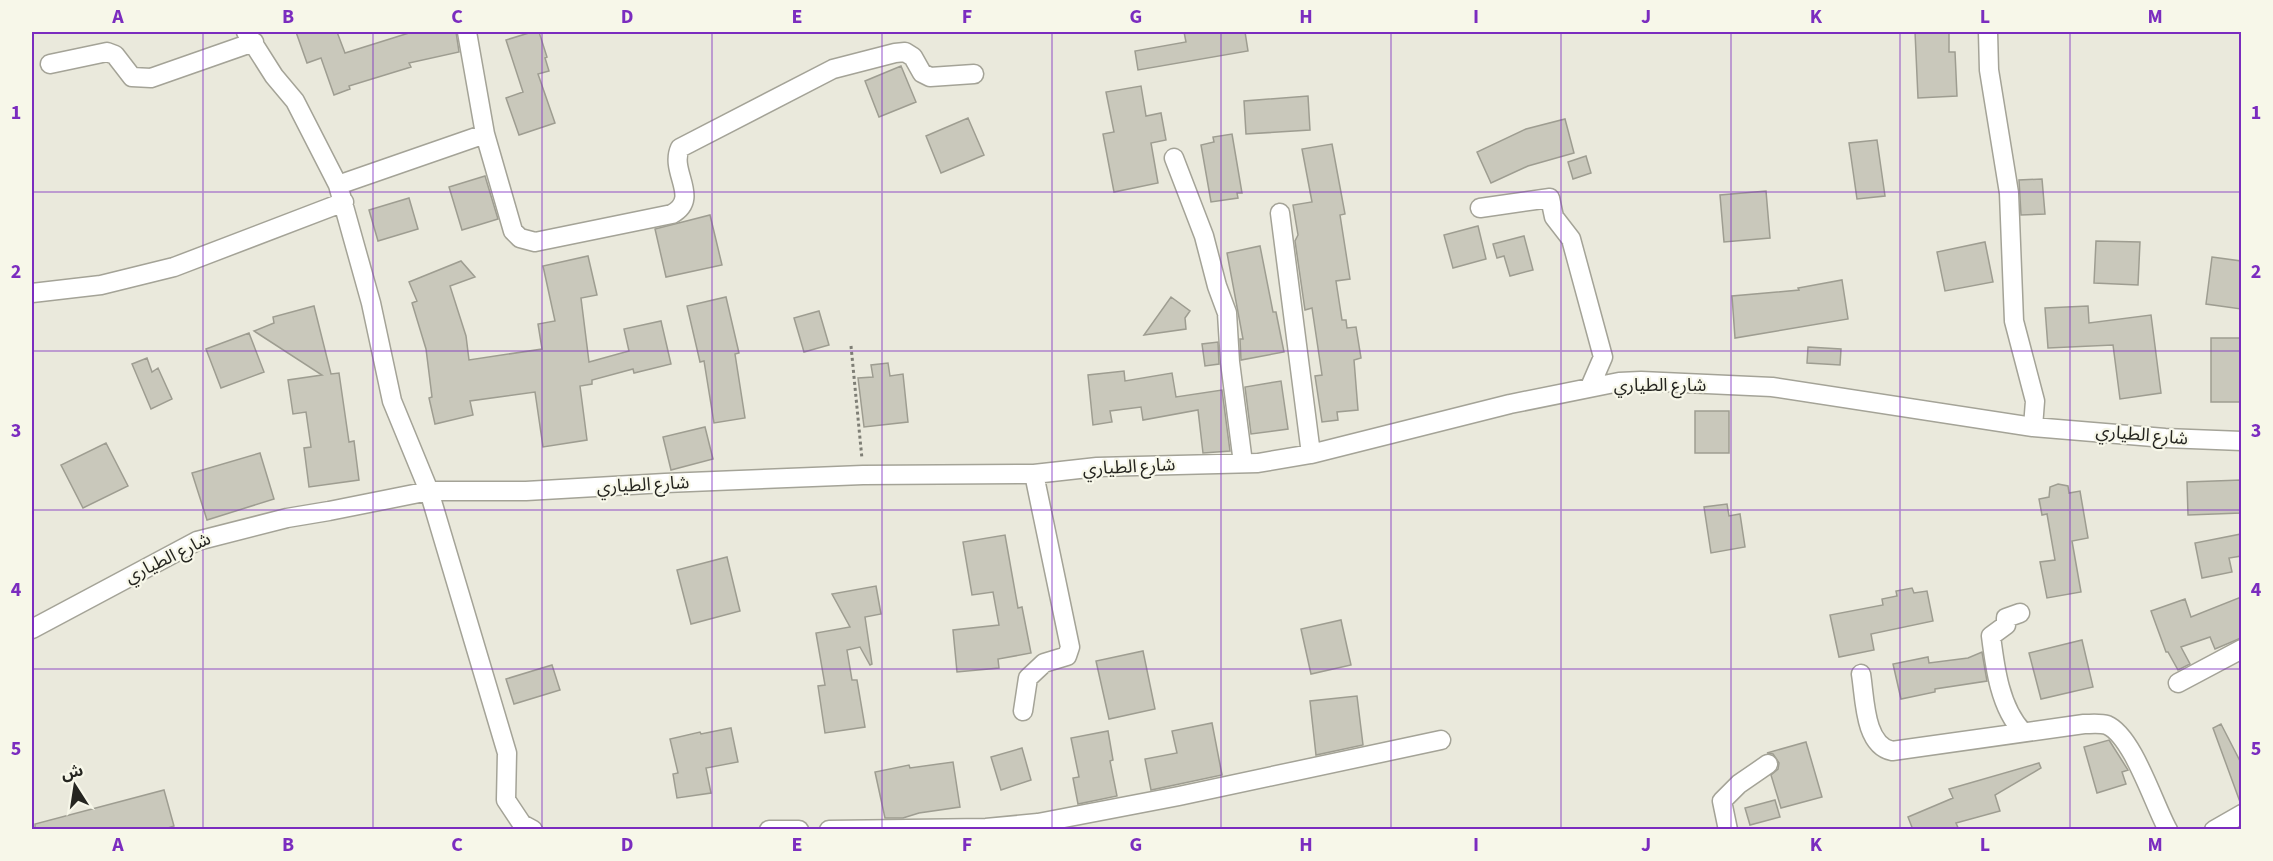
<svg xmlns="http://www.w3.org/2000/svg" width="2273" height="861" viewBox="0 0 2273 861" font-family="'Source Sans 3','Noto Sans Arabic',sans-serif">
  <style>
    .building { fill: #c9c8bb; stroke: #9e9d91; stroke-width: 1.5 }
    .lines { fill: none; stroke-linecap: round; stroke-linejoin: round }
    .street-casing { stroke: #a4a397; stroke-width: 21 }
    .path { stroke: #7e7e75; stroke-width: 3; stroke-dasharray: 3 3; stroke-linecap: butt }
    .street { stroke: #fff; stroke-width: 18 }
    .grid { fill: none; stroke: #7b2cbf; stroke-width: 1.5; stroke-opacity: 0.55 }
    .labels { text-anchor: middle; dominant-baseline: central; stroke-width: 4.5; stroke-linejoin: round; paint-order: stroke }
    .street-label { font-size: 18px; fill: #252520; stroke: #f7f7e9 }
    .neatline { fill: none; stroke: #7b2cbf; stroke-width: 2 }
    .grid-label { font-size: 20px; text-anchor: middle; font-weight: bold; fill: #7b2cbf }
  </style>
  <rect width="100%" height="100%" fill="#eae9dc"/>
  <path class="building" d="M 296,32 L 337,32 L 345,53 L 412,32 L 456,32 L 459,52 L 409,63 L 411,67 L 349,86 L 350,89 L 334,95 L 321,58 L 307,63 Z
    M 532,32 L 539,32 L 547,57 L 545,58 L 549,71 L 538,74 L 555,123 L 519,135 L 506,98 L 523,92 L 506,40 Z
    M 1184,32 L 1245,32 L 1248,51 L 1138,70 L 1135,51 L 1186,42 Z
    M 1915,32 L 1949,32 L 1949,52 L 1955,52 L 1957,96 L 1918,98 Z
    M 901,66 L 916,102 L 879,117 L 865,81 Z
    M 1141,86 L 1146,116 L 1161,113 L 1166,140 L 1151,143 L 1158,183 L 1114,192 L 1103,134 L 1114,132 L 1106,92 Z
    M 1308,96 L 1310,130 L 1246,134 L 1244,101 Z
    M 968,118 L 984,155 L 941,173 L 926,136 Z
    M 1565,119 L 1574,153 L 1528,166 L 1491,183 L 1477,152 L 1526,129 Z
    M 1232,134 L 1242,193 L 1237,193 L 1238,198 L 1211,202 L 1201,145 L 1214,142 L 1213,137 Z
    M 1877,140 L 1885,196 L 1857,199 L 1849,143 Z
    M 1332,144 L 1345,214 L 1340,215 L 1350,279 L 1336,281 L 1342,320 L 1346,320 L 1347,328 L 1356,327 L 1361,358 L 1354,360 L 1358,410 L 1337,412 L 1338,420 L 1322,422 L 1315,376 L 1322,375 L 1312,308 L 1305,310 L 1295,241 L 1298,235 L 1293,205 L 1312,202 L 1302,149 Z
    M 1586,156 L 1591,173 L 1573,179 L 1568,162 Z
    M 485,176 L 498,219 L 462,230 L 449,187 Z
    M 2042,179 L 2045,214 L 2021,215 L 2019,180 Z
    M 1766,191 L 1770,238 L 1724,242 L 1720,195 Z
    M 409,198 L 418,229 L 378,241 L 369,210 Z
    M 710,215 L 722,265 L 666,277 L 655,229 Z
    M 1478,226 L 1486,259 L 1453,268 L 1444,235 Z
    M 1524,236 L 1533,270 L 1510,276 L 1504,256 L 1497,258 L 1493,244 Z
    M 2096,241 L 2140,242 L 2138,285 L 2094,283 Z
    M 1985,242 L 1993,282 L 1945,291 L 1937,252 Z
    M 1260,246 L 1273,312 L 1276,312 L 1284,352 L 1241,360 L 1240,339 L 1243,339 L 1227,253 Z
    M 588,256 L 597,295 L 581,298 L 589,362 L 629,351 L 624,329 L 661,321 L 671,364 L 634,373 L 633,369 L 592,380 L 592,384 L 580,386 L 587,440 L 543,447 L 535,392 L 470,401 L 473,415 L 435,424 L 429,398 L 432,397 L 426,349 L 412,303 L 417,301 L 409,282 L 461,261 L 475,277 L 450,286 L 466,336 L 469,360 L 542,349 L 538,324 L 555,321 L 543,266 Z
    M 2212,257 L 2241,261 L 2241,309 L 2206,304 Z
    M 1842,280 L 1848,319 L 1735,338 L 1732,296 L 1799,290 L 1798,288 Z
    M 726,297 L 739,353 L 735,354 L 745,418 L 714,423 L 704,361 L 700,362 L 687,306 Z
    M 1171,297 L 1190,311 L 1185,318 L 1186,329 L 1144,335 Z
    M 314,306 L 331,374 L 339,373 L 349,442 L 354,441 L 359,480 L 309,487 L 304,448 L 311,447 L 306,412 L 293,414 L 288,380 L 322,375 L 254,331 L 274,323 L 273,317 Z
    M 2088,306 L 2089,323 L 2151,315 L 2161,393 L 2120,399 L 2113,345 L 2048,348 L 2045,308 Z
    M 819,311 L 829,345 L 804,352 L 794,318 Z
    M 249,333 L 264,372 L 221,388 L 206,349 Z
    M 2211,338 L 2241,338 L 2241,402 L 2211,402 Z
    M 1218,342 L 1219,364 L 1205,366 L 1202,344 Z
    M 1808,347 L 1841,349 L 1840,365 L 1807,363 Z
    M 147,358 L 152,372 L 158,368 L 172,399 L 151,409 L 132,364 Z
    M 888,363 L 890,376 L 903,374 L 908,422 L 864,427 L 858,378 L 873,377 L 871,365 Z
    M 1124,371 L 1125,381 L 1172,373 L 1176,397 L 1222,390 L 1230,451 L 1203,453 L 1198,410 L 1143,420 L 1141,407 L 1110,411 L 1112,422 L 1093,425 L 1088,375 Z
    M 1281,381 L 1288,429 L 1251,434 L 1245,387 Z
    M 1695,411 L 1729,411 L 1729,453 L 1695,453 Z
    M 705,427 L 713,459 L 671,470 L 663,437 Z
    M 106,443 L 128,486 L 83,508 L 61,465 Z
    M 260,453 L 274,499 L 207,520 L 192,473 Z
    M 2241,480 L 2241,513 L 2188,515 L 2187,482 Z
    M 2058,484 L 2068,486 L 2069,493 L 2080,491 L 2088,538 L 2072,541 L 2081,592 L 2047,598 L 2040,562 L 2055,560 L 2047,514 L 2042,515 L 2039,499 L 2049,497 L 2050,487 Z
    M 1727,504 L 1729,516 L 1740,514 L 1745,547 L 1711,553 L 1704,507 Z
    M 2241,534 L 2241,556 L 2229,558 L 2232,572 L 2202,578 L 2195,543 Z
    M 1005,535 L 1018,608 L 1022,607 L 1031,653 L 998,659 L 999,668 L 957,672 L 953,630 L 999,625 L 993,592 L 972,595 L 963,542 Z
    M 727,557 L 740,611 L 691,624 L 677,570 Z
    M 876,586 L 881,614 L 865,617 L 872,664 L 870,665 L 860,647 L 847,650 L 852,680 L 857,680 L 865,727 L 825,733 L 818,686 L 825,685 L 816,633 L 850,627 L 832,594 Z
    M 1912,588 L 1914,593 L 1927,591 L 1933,621 L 1871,634 L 1874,650 L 1839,657 L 1830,615 L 1883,605 L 1882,599 L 1897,596 L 1896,591 Z
    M 2241,597 L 2241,638 L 2215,649 L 2210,637 L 2181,647 L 2190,664 L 2178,670 L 2168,652 L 2166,652 L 2151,611 L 2185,599 L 2191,617 Z
    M 1341,620 L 1351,665 L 1311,674 L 1301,629 Z
    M 2082,640 L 2093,687 L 2041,699 L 2029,653 Z
    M 1143,651 L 1155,709 L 1109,719 L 1096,661 Z
    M 1982,652 L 1987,681 L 1935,689 L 1935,692 L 1901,699 L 1893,664 L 1928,657 L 1929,663 L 1968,658 Z
    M 552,665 L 560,690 L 514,704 L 506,679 Z
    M 1357,696 L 1363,745 L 1316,755 L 1310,701 Z
    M 1212,723 L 1222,775 L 1151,790 L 1145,759 L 1177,753 L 1172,731 Z
    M 2221,724 L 2241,763 L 2241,801 L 2240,802 L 2213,728 Z
    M 731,728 L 738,762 L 706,768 L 711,793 L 677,798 L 673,774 L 678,773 L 670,739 L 700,732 L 701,734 Z
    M 1108,731 L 1113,760 L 1110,761 L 1117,796 L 1078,804 L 1073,778 L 1079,777 L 1071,738 Z
    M 2109,740 L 2128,770 L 2122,772 L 2126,784 L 2097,793 L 2084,747 Z
    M 1806,742 L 1822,797 L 1781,808 L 1771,775 L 1778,769 L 1779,763 L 1773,754 L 1767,753 Z
    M 1022,748 L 1031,780 L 1001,790 L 991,757 Z
    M 953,762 L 960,807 L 919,813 L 903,818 L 885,818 L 875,772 L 909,765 L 910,768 Z
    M 2039,763 L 2041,768 L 1995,795 L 2000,811 L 1956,823 L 1959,830 L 1913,830 L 1908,817 L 1953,798 L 1949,789 Z
    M 164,790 L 174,826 L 162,830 L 35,830 L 35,824 Z
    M 1775,800 L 1780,817 L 1750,825 L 1745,808 Z"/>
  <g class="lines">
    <g class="street-casing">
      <path id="street" d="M 246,32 L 274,76 L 295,101 L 338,185 L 371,303 L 392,401 L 429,491 L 507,753 L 506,800 L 522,824 L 533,830
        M 467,32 L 485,134 L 513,231 L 520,238 L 535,242 L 672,214 C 701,198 669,172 680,148 L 833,69 L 895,53 L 905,52 L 913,57 L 922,73 L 930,77 L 974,74
        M 1988,32 L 1989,70 L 2009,193 L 2014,321 L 2035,401 L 2033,427
        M 50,64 L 107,52 L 115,55 L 132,77 L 151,78 L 254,42
        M 1174,158 L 1204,236 L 1217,286 L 1227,313 L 1230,362 L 1243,463
        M 338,185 L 485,134
        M 1480,208 L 1550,198 L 1554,217 L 1571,239 L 1603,357 L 1590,387
        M 1280,213 L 1311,454
        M 32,293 L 101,285 L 174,267 L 344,202
        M 2020,613 L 2006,618 L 2006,625 L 1991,636 C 1995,668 2000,708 2023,732
        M 32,629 L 197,541 L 287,518 L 329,511 L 429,491 L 526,491 L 665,483 L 863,475 L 1034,474 L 1097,467 L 1258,463 L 1311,454 L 1510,404 L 1619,382 L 1641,381 L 1772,387 L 2033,427 L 2165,438 L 2242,441
        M 1861,674 C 1865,698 1864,745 1892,751 L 2084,724 C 2091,724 2101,723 2107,725 C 2133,736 2154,805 2168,830
        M 2178,683 L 2242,649
        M 1023,711 L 1028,678 L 1044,663 L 1067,656 L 1070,647 L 1034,474
        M 769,830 L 799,830
        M 829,830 L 986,828 L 1038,823 L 1179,796 L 1441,740
        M 1728,830 L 1722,801 L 1739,784 L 1768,764
        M 2214,830 L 2242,814"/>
    </g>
    <path class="path" d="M 851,346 L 862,459"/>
    <use href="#street" class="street"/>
  </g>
  <path class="grid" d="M 203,32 L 203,830M 373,32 L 373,830M 542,32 L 542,830M 712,32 L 712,830M 882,32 L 882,830M 1052,32 L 1052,830M 1221,32 L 1221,830M 1391,32 L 1391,830M 1561,32 L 1561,830M 1731,32 L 1731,830M 1900,32 L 1900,830M 2070,32 L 2070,830M 32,192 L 2242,192M 32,351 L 2242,351M 32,510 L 2242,510M 32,669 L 2242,669"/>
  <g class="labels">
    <g class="street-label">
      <text x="1660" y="385">شارع الطياري</text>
      <text transform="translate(2142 435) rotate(5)">شارع الطياري</text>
      <text transform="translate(1129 467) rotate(-3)">شارع الطياري</text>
      <text transform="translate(643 485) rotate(-3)">شارع الطياري</text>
      <text transform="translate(168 558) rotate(-26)">شارع الطياري</text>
    </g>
  </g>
  <rect width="2273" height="861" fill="none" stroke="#f7f7e9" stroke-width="66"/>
  <g transform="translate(75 786) rotate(348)" stroke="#f7f7e9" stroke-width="4.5" paint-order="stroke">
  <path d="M0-4.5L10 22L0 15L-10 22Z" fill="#252520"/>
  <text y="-9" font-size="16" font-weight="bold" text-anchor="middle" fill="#252520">ش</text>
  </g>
  <rect x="33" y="33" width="2207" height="795" class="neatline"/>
  <g class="grid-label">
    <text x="118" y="23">A</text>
    <text x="288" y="23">B</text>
    <text x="457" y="23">C</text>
    <text x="627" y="23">D</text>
    <text x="797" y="23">E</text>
    <text x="967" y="23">F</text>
    <text x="1136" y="23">G</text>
    <text x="1306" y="23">H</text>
    <text x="1476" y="23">I</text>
    <text x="1646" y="23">J</text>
    <text x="1816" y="23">K</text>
    <text x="1985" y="23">L</text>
    <text x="2155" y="23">M</text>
    <text x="16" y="119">1</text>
    <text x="2256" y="119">1</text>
    <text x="16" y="278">2</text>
    <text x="2256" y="278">2</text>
    <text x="16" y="437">3</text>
    <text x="2256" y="437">3</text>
    <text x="16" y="596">4</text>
    <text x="2256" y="596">4</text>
    <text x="16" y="755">5</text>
    <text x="2256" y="755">5</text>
    <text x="118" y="851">A</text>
    <text x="288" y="851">B</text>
    <text x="457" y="851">C</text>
    <text x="627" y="851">D</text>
    <text x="797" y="851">E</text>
    <text x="967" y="851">F</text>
    <text x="1136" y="851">G</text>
    <text x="1306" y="851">H</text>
    <text x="1476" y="851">I</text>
    <text x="1646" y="851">J</text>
    <text x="1816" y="851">K</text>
    <text x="1985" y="851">L</text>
    <text x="2155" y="851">M</text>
  </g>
</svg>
